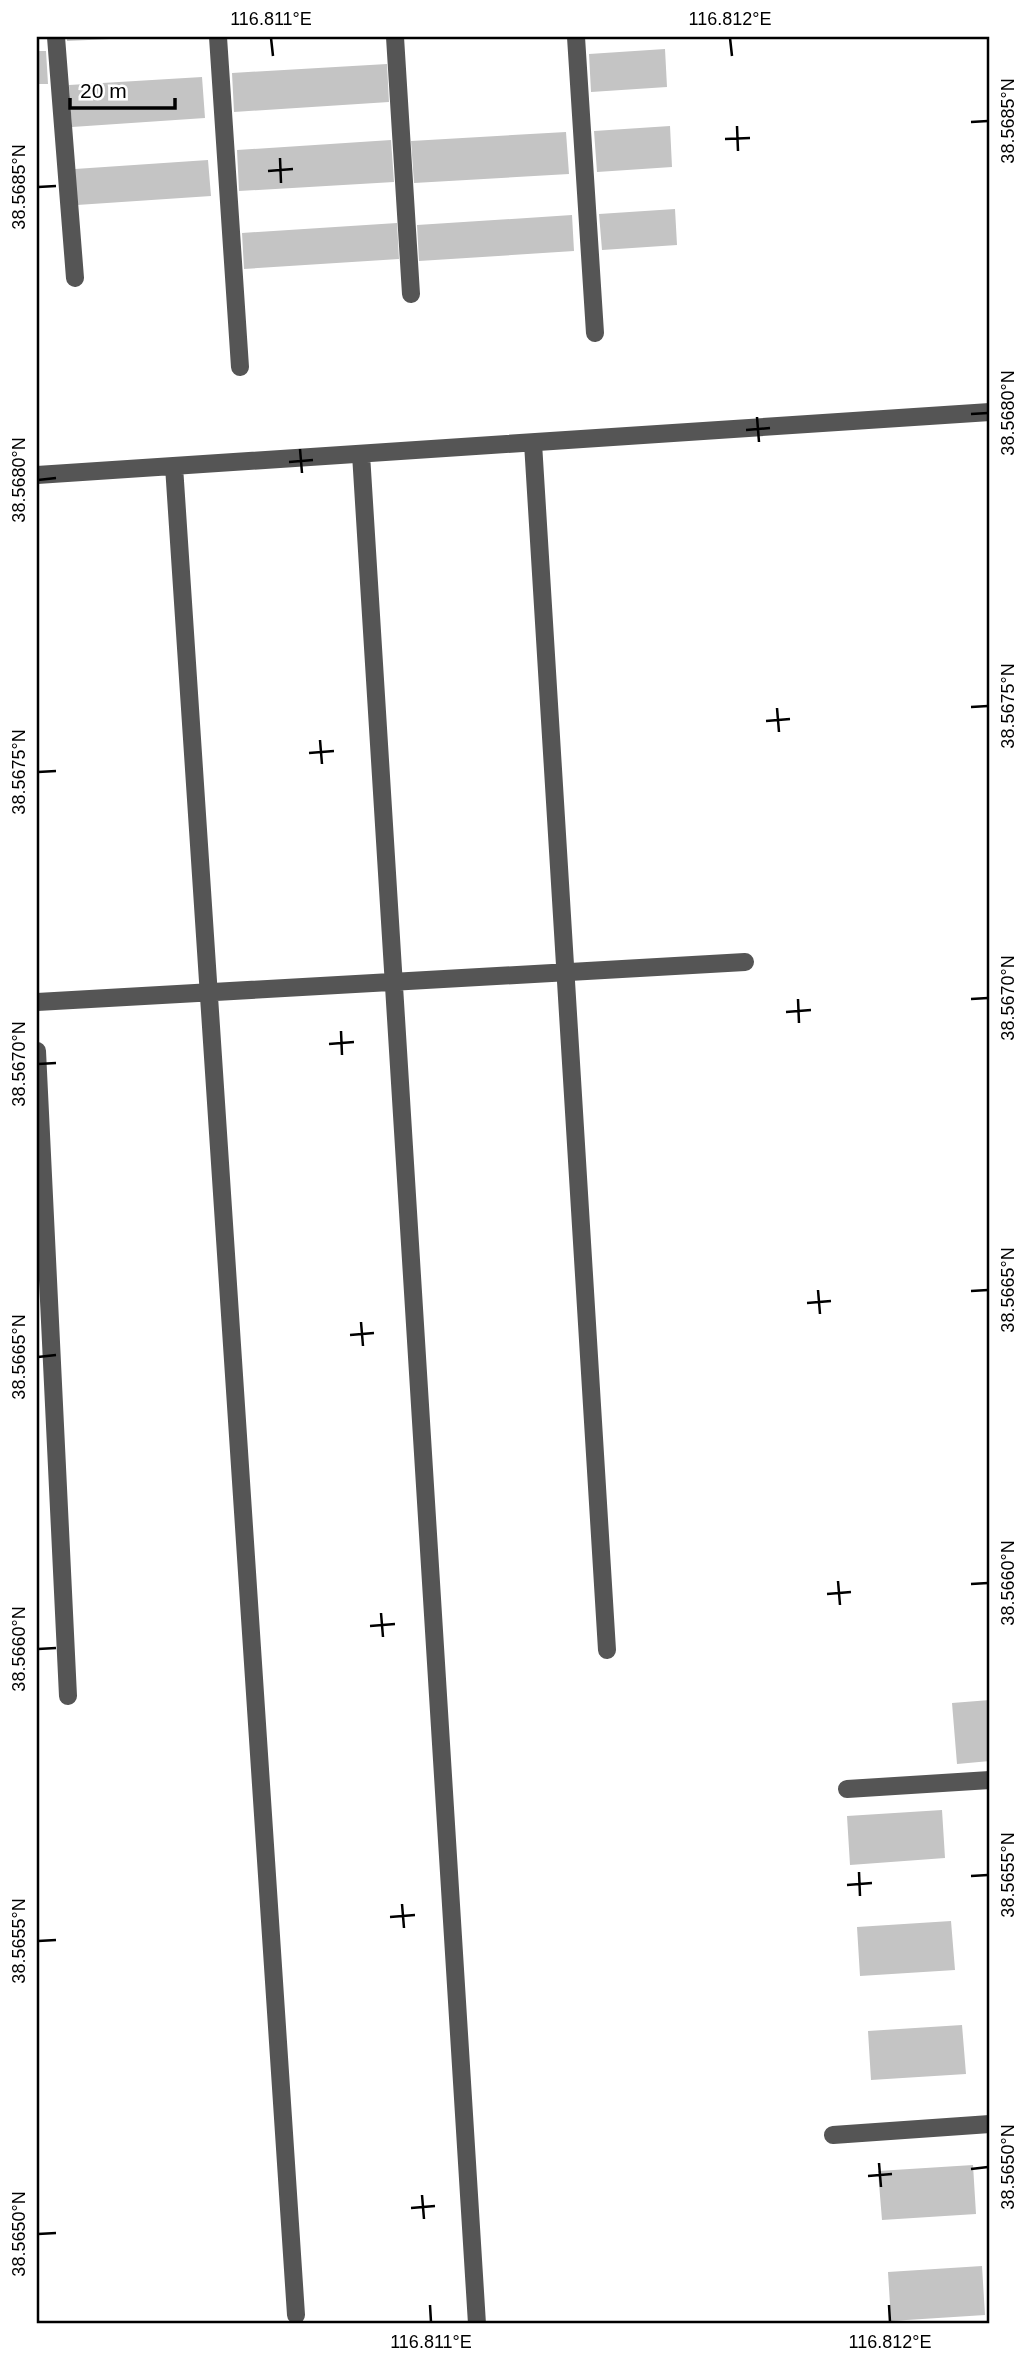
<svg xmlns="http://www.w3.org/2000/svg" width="1027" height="2361" viewBox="0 0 1027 2361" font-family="Arial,sans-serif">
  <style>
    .building { fill: #c4c4c4 }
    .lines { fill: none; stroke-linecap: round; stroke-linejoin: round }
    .minor { stroke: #555; stroke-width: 18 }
    .ticks { fill: none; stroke: #000; stroke-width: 2.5 }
    .neatline { fill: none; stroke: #000; stroke-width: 2.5 }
    .ticks-label { font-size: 18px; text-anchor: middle; fill: #000 }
  </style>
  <rect width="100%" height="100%" fill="#fff"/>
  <path class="building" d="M 67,37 L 110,37 L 110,39 L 67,41 Z
    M 665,49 L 667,87 L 591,92 L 589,54 Z
    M 37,51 L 46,51 L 48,84 L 37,84 Z
    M 387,64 L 389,102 L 234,112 L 232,73 Z
    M 202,77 L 205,118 L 72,127 L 69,85 Z
    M 670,126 L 672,167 L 597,172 L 594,131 Z
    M 566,132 L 569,174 L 414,183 L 411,141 Z
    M 391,140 L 394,182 L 239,191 L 237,150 Z
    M 208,160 L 211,196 L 77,205 L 75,169 Z
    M 675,209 L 677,245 L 602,250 L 599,214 Z
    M 572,215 L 574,251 L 419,261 L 417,225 Z
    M 397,223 L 399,259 L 244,269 L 242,233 Z
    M 990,1700 L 990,1761 L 957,1764 L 952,1703 Z
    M 942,1810 L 945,1858 L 850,1865 L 847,1816 Z
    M 951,1921 L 955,1970 L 860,1976 L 857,1927 Z
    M 962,2025 L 966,2074 L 871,2080 L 868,2031 Z
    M 973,2165 L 976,2214 L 882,2220 L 878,2171 Z
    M 982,2266 L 985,2315 L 891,2321 L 888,2272 Z"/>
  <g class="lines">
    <path class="minor" d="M 56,37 L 75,278
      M 218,37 L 240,367
      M 395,37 L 411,294
      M 576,37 L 595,333
      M 533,443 L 607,1650
      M 361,454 L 477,2324
      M 174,466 L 296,2315
      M 37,475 L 990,412
      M 37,1002 L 745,962
      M 37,1051 L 68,1696
      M 847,1789 L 990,1780
      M 833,2135 L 990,2124"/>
  </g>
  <path class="ticks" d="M 271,38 L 273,56M 730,38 L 732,56M 971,122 L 988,121M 737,126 L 738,151M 725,139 L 750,138M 280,158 L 281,183M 268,171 L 293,169M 38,187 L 56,186M 971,414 L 988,413M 757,417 L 759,442M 746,430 L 770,428M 300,449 L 302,473M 289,462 L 313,460M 38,480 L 56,478M 971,707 L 988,706M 777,708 L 779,732M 766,721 L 790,719M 320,740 L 322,764M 309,753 L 334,751M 38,772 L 56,771M 798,999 L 799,1023M 971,999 L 988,998M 786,1012 L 811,1010M 341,1031 L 342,1055M 329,1044 L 354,1042M 38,1064 L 56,1063M 818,1290 L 820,1314M 971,1291 L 988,1290M 807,1303 L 831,1301M 361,1322 L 363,1346M 350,1335 L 374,1333M 38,1357 L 56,1355M 838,1581 L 840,1605M 971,1584 L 988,1583M 827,1594 L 851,1592M 381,1613 L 383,1637M 370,1626 L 395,1624M 38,1649 L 56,1648M 859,1872 L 860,1896M 971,1876 L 988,1875M 847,1885 L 872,1883M 402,1904 L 404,1928M 390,1917 L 415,1915M 38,1941 L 56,1940M 879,2163 L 881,2187M 971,2169 L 988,2167M 868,2176 L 892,2174M 422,2195 L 424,2219M 411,2208 L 435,2206M 38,2234 L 56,2233M 430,2305 L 431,2322M 889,2305 L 890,2322"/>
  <rect width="1027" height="2361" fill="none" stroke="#ffffff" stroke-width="77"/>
  <path d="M70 98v10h105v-10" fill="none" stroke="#000000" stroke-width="3.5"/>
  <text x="80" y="98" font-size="21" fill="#000000" stroke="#ffffff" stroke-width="5" paint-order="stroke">20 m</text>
  <rect x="38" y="38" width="950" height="2284" class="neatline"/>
  <g class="ticks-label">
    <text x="271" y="25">116.811°E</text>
    <text x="730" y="25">116.812°E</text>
    <text transform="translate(1008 121) rotate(-90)" y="6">38.5685°N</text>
    <text transform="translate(19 187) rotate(-90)" y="6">38.5685°N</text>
    <text transform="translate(1008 413) rotate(-90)" y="6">38.5680°N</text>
    <text transform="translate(19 480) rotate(-90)" y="6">38.5680°N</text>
    <text transform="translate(1008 706) rotate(-90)" y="6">38.5675°N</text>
    <text transform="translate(19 772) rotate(-90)" y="6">38.5675°N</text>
    <text transform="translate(1008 998) rotate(-90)" y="6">38.5670°N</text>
    <text transform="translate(19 1064) rotate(-90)" y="6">38.5670°N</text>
    <text transform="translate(1008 1290) rotate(-90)" y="6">38.5665°N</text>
    <text transform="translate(19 1357) rotate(-90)" y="6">38.5665°N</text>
    <text transform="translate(1008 1583) rotate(-90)" y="6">38.5660°N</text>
    <text transform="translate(19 1649) rotate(-90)" y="6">38.5660°N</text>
    <text transform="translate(1008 1875) rotate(-90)" y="6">38.5655°N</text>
    <text transform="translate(19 1941) rotate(-90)" y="6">38.5655°N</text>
    <text transform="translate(1008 2167) rotate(-90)" y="6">38.5650°N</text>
    <text transform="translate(19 2234) rotate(-90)" y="6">38.5650°N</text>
    <text x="431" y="2348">116.811°E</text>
    <text x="890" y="2348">116.812°E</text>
  </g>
</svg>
